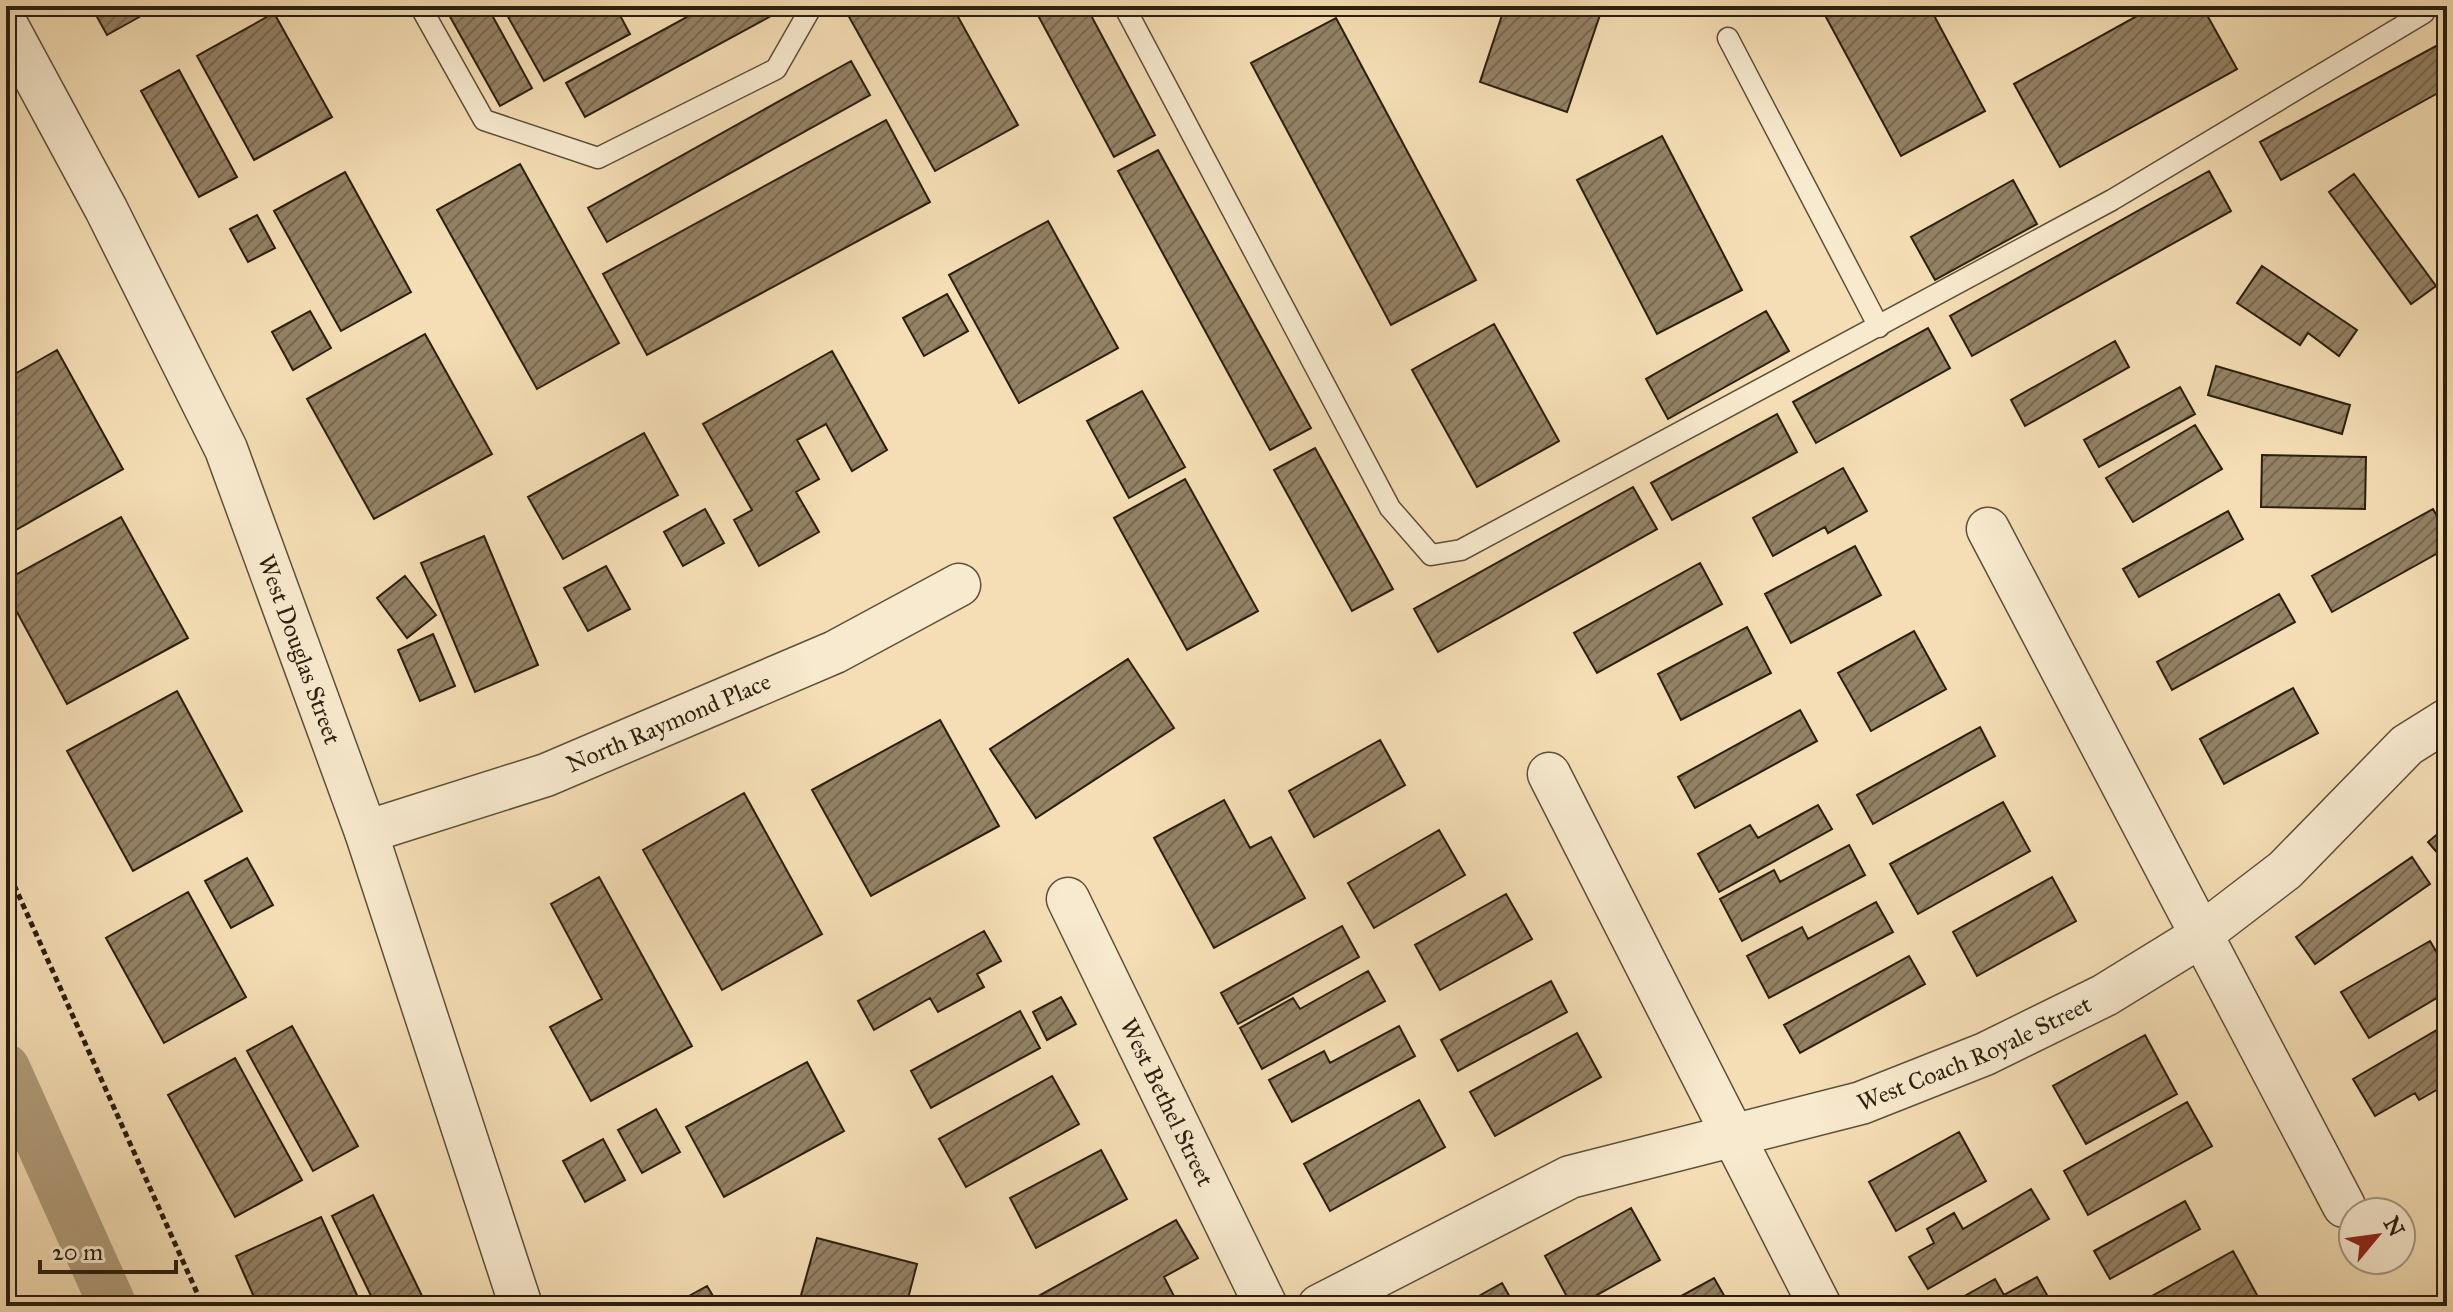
<svg xmlns="http://www.w3.org/2000/svg" width="2453" height="1312" viewBox="0 0 2453 1312" font-family="'IM FELL Great Primer',serif">
  <style>
    .lines { fill: none; stroke-linecap: round; stroke-linejoin: round }
    .canal { stroke: #b09d7c; stroke-width: 48 }
    .building { fill: url(#building-hatch); stroke: #2a1f0e; stroke-width: 2 }
    .lane-casing { stroke: #5d4f38; stroke-width: 23 }
    .street-casing { stroke: #5d4f38; stroke-width: 45 }
    .path { stroke: #2a1f0e; stroke-width: 5; stroke-dasharray: 6 4; stroke-linecap: butt }
    .lane { stroke: #f8eacf; stroke-width: 20 }
    .street { stroke: #f8eacf; stroke-width: 42 }
    .labels { text-anchor: middle; dominant-baseline: central; stroke-width: 6; stroke-linejoin: round; paint-order: stroke }
    .street-label { font-size: 24px; fill: #2a1f0e; stroke: #f8eacf }
  </style>
  <defs>
    <pattern id="building-hatch" width="6" height="6" patternUnits="userSpaceOnUse" patternTransform="scale(2)"><rect width="6" height="6" fill="#948265"/><path d="M-1 1l2-2M0 6l6-6M5 7l2-2" fill="none" stroke="#796a52"/></pattern>
  </defs>
  <rect width="100%" height="100%" fill="#f5deb5"/>
  <filter id="stains"><feTurbulence type="fractalNoise" baseFrequency=".0025" numOctaves="4"/><feColorMatrix values="0 0 0 0 .2 0 0 0 0 .09 0 0 0 0 .02 0 0 0 .5 -.17"/></filter>
  <radialGradient id="worn" r=".72"><stop offset=".6" stop-color="#630" stop-opacity="0"/><stop offset="1" stop-color="#630" stop-opacity=".3"/></radialGradient>
  <g class="lines">
    <path class="canal" d="M 6,1068 L 113,1306"/>
  </g>
  <path class="building" d="M 91,6 L 147,6 L 150,11 L 107,35 Z
    M 444,6 L 487,6 L 532,88 L 500,106 Z
    M 502,6 L 615,6 L 630,34 L 544,81 Z
    M 707,6 L 782,6 L 784,9 L 585,117 L 566,83 Z
    M 843,6 L 952,6 L 1018,125 L 935,171 Z
    M 1033,6 L 1086,6 L 1155,135 L 1114,157 Z
    M 1505,6 L 1603,6 L 1567,112 L 1480,82 Z
    M 1820,6 L 1929,6 L 1985,111 L 1901,156 Z
    M 2155,6 L 2202,6 L 2237,69 L 2060,167 L 2014,84 Z
    M 274,13 L 332,117 L 254,160 L 197,56 Z
    M 1336,18 L 1476,280 L 1391,325 L 1251,63 Z
    M 2447,40 L 2447,88 L 2281,180 L 2260,142 Z
    M 851,61 L 870,95 L 607,242 L 588,208 Z
    M 179,70 L 237,177 L 199,197 L 141,91 Z
    M 886,120 L 930,202 L 647,355 L 603,274 Z
    M 1662,136 L 1742,290 L 1657,334 L 1577,180 Z
    M 1158,150 L 1311,428 L 1270,450 L 1118,171 Z
    M 520,164 L 619,343 L 537,389 L 437,210 Z
    M 2209,171 L 2231,211 L 1972,356 L 1950,316 Z
    M 345,172 L 411,292 L 341,331 L 274,211 Z
    M 2354,174 L 2436,286 L 2411,304 L 2329,192 Z
    M 2013,180 L 2037,224 L 1935,280 L 1911,237 Z
    M 257,215 L 275,248 L 248,262 L 230,229 Z
    M 1048,221 L 1118,348 L 1019,403 L 949,275 Z
    M 2262,266 L 2357,330 L 2339,356 L 2308,333 L 2300,345 L 2237,303 Z
    M 947,294 L 968,331 L 924,356 L 903,318 Z
    M 310,311 L 331,348 L 293,370 L 272,332 Z
    M 1766,311 L 1789,351 L 1668,419 L 1646,379 Z
    M 1494,324 L 1559,441 L 1477,487 L 1412,370 Z
    M 1928,328 L 1950,368 L 1816,443 L 1793,402 Z
    M 425,334 L 492,454 L 374,519 L 307,399 Z
    M 2115,341 L 2129,367 L 2025,426 L 2011,400 Z
    M 57,350 L 123,469 L 7,535 L 6,379 Z
    M 832,351 L 887,450 L 852,471 L 826,424 L 797,440 L 819,479 L 796,492 L 819,532 L 759,566 L 734,520 L 752,510 L 703,424 Z
    M 2216,366 L 2350,405 L 2342,434 L 2208,395 Z
    M 2180,387 L 2195,414 L 2099,467 L 2084,440 Z
    M 1142,391 L 1185,467 L 1129,498 L 1087,421 Z
    M 1777,414 L 1797,452 L 1672,520 L 1651,483 Z
    M 2195,425 L 2222,469 L 2133,522 L 2106,478 Z
    M 644,433 L 678,495 L 563,559 L 528,497 Z
    M 1315,448 L 1393,589 L 1352,611 L 1274,470 Z
    M 2262,455 L 2366,457 L 2365,509 L 2261,507 Z
    M 1843,468 L 1867,511 L 1828,533 L 1825,527 L 1773,556 L 1753,518 Z
    M 1185,479 L 1258,611 L 1187,650 L 1114,518 Z
    M 1633,487 L 1657,529 L 1438,652 L 1414,609 Z
    M 705,509 L 724,543 L 683,566 L 664,532 Z
    M 2433,509 L 2447,534 L 2447,548 L 2332,612 L 2312,576 Z
    M 2228,511 L 2243,539 L 2139,597 L 2123,569 Z
    M 121,517 L 188,638 L 67,704 L 6,592 L 6,580 Z
    M 484,536 L 538,665 L 475,692 L 421,563 Z
    M 1855,546 L 1881,595 L 1791,643 L 1765,594 Z
    M 1700,563 L 1722,604 L 1597,673 L 1574,633 Z
    M 606,566 L 630,609 L 588,631 L 564,588 Z
    M 405,576 L 436,615 L 407,638 L 377,598 Z
    M 2279,594 L 2295,622 L 2172,690 L 2157,662 Z
    M 1747,627 L 1771,673 L 1681,720 L 1658,674 Z
    M 1914,631 L 1946,689 L 1871,731 L 1838,673 Z
    M 433,634 L 455,686 L 420,701 L 398,650 Z
    M 1128,659 L 1174,728 L 1036,818 L 990,749 Z
    M 2293,688 L 2318,733 L 2224,784 L 2200,739 Z
    M 177,691 L 242,811 L 133,871 L 67,751 Z
    M 1800,710 L 1817,741 L 1695,808 L 1678,777 Z
    M 940,720 L 999,826 L 871,896 L 812,790 Z
    M 1980,727 L 1995,756 L 1873,824 L 1857,795 Z
    M 1380,740 L 1405,785 L 1314,837 L 1289,791 Z
    M 744,793 L 822,934 L 722,990 L 643,850 Z
    M 1224,800 L 1250,848 L 1271,837 L 1305,898 L 1214,948 L 1154,838 Z
    M 2003,802 L 2030,851 L 1918,914 L 1890,864 Z
    M 1818,805 L 1832,829 L 1719,892 L 1698,854 L 1750,825 L 1758,838 Z
    M 2447,826 L 2447,864 L 2428,842 Z
    M 1439,830 L 1465,875 L 1374,928 L 1348,883 Z
    M 1849,845 L 1865,875 L 1742,941 L 1720,899 L 1774,870 L 1780,882 Z
    M 2412,857 L 2430,884 L 2315,964 L 2296,937 Z
    M 247,858 L 273,905 L 231,928 L 205,881 Z
    M 599,877 L 692,1046 L 591,1101 L 550,1027 L 602,999 L 551,904 Z
    M 2052,877 L 2076,921 L 1977,976 L 1953,932 Z
    M 188,892 L 246,997 L 164,1043 L 106,938 Z
    M 1506,894 L 1532,939 L 1440,990 L 1415,945 Z
    M 1876,902 L 1893,932 L 1769,998 L 1747,956 L 1802,927 L 1808,939 Z
    M 1342,926 L 1359,957 L 1238,1024 L 1221,993 Z
    M 984,931 L 1001,961 L 977,974 L 984,987 L 938,1012 L 930,998 L 874,1030 L 858,1001 Z
    M 2430,941 L 2447,970 L 2447,992 L 2369,1038 L 2341,992 Z
    M 1909,956 L 1925,984 L 1800,1053 L 1784,1025 Z
    M 1368,971 L 1385,1001 L 1262,1069 L 1240,1028 L 1293,998 L 1300,1009 Z
    M 1551,981 L 1567,1012 L 1458,1071 L 1441,1040 Z
    M 1061,997 L 1076,1024 L 1047,1040 L 1033,1012 Z
    M 1020,1011 L 1040,1048 L 931,1108 L 911,1071 Z
    M 2447,1024 L 2447,1084 L 2419,1100 L 2415,1093 L 2375,1116 L 2353,1079 Z
    M 292,1026 L 358,1146 L 313,1171 L 247,1051 Z
    M 1399,1026 L 1415,1056 L 1292,1122 L 1269,1080 L 1324,1051 L 1330,1063 Z
    M 1577,1033 L 1601,1077 L 1495,1136 L 1470,1092 Z
    M 2145,1035 L 2177,1094 L 2086,1144 L 2053,1086 Z
    M 235,1058 L 302,1180 L 235,1217 L 168,1095 Z
    M 807,1062 L 844,1131 L 724,1197 L 686,1127 Z
    M 1052,1076 L 1079,1124 L 966,1187 L 939,1139 Z
    M 1419,1100 L 1445,1147 L 1330,1211 L 1304,1164 Z
    M 2187,1102 L 2212,1146 L 2088,1215 L 2064,1171 Z
    M 656,1109 L 680,1152 L 642,1173 L 618,1130 Z
    M 1959,1132 L 1986,1181 L 1896,1231 L 1869,1182 Z
    M 603,1139 L 625,1180 L 585,1202 L 563,1161 Z
    M 1101,1150 L 1127,1199 L 1036,1248 L 1010,1198 Z
    M 2031,1189 L 2049,1219 L 1928,1289 L 1909,1257 L 1934,1243 L 1927,1229 L 1954,1213 L 1963,1229 Z
    M 373,1195 L 425,1302 L 418,1306 L 376,1306 L 332,1216 Z
    M 2185,1201 L 2200,1229 L 2110,1279 L 2094,1251 Z
    M 1631,1208 L 1660,1260 L 1577,1306 L 1572,1306 L 1545,1256 Z
    M 321,1217 L 362,1306 L 258,1306 L 236,1256 Z
    M 1176,1220 L 1198,1258 L 1164,1277 L 1175,1298 L 1161,1306 L 1036,1306 L 1033,1299 Z
    M 817,1238 L 917,1264 L 906,1306 L 798,1306 Z
    M 2233,1251 L 2257,1295 L 2238,1306 L 2134,1306 Z
    M 2037,1277 L 2053,1306 L 1950,1304 L 1995,1279 L 2004,1295 Z
    M 1714,1278 L 1730,1306 L 1663,1306 Z
    M 1502,1283 L 1515,1306 L 1461,1306 Z
    M 707,1286 L 719,1306 L 671,1306 Z"/>
  <g class="lines">
    <g class="lane-casing">
      <path id="lane" d="M 420,6 L 484,120 L 598,158 L 776,69 L 812,6
        M 1124,6 L 1390,508 L 1431,555 L 1461,550 L 2112,200 L 2424,13 L 2421,6
        M 1728,38 L 1879,327"/>
    </g>
    <g class="street-casing">
      <g id="street">
        <path id="s1" d="M 6,24 L 106,209 L 226,449 L 366,832 L 521,1306"/>
        <path d="M 1988,529 L 2344,1206"/>
        <path d="M 1549,774 L 1820,1306"/>
        <path id="s2" d="M 366,832 L 546,775 L 835,652 L 959,585"/>
        <path id="s3" d="M 1068,899 L 1266,1306"/>
        <path id="s4" d="M 1319,1306 L 1570,1177 L 1861,1103 L 1985,1054 L 2105,995 L 2191,942 L 2285,870 L 2407,745 L 2447,720"/>
      </g>
    </g>
    <path class="path" d="M 6,867 L 203,1306"/>
    <use href="#lane" class="lane"/>
    <use href="#street" class="street"/>
  </g>
  <g class="labels">
    <g class="street-label">
      <text stroke="none"><textPath href="#s1" startOffset="692">West Douglas Street</textPath></text>
      <text stroke="none"><textPath href="#s2" startOffset="322">North Raymond Place</textPath></text>
      <text stroke="none"><textPath href="#s4" startOffset="706">West Coach Royale Street</textPath></text>
      <text stroke="none"><textPath href="#s3" startOffset="226">West Bethel Street</textPath></text>
    </g>
  </g>
  <rect width="2453" height="1312" fill="none" stroke="#f5deb5" stroke-width="32"/>
  <rect x="8" y="8" width="2437" height="1296" fill="none" stroke="#2a1f0e" stroke-width="4"/>
  <rect x="16" y="16" width="2421" height="1280" fill="none" stroke="#2a1f0e" stroke-width="2"/>
  <g transform="translate(2377 1236) rotate(61)"><circle r="38" fill="#f8eacf" stroke="#a69982" stroke-width="2"/>
  <path d="M0-6L14 30L0 20L-14 30Z" fill="#8f2418"/>
  <text y="-12" font-size="22" font-weight="bold" text-anchor="middle" fill="#2a1f0e">N</text>
  </g>
  <path d="M40 1260v12h136v-12" fill="none" stroke="#2a1f0e" stroke-width="4"/>
  <text x="52" y="1260" font-size="24" fill="#2a1f0e" stroke="#f8eacf" stroke-width="6" paint-order="stroke">20 m</text>
  <rect width="100%" height="100%" filter="url(#stains)"/>
  <rect width="100%" height="100%" fill="url(#worn)"/>
</svg>
